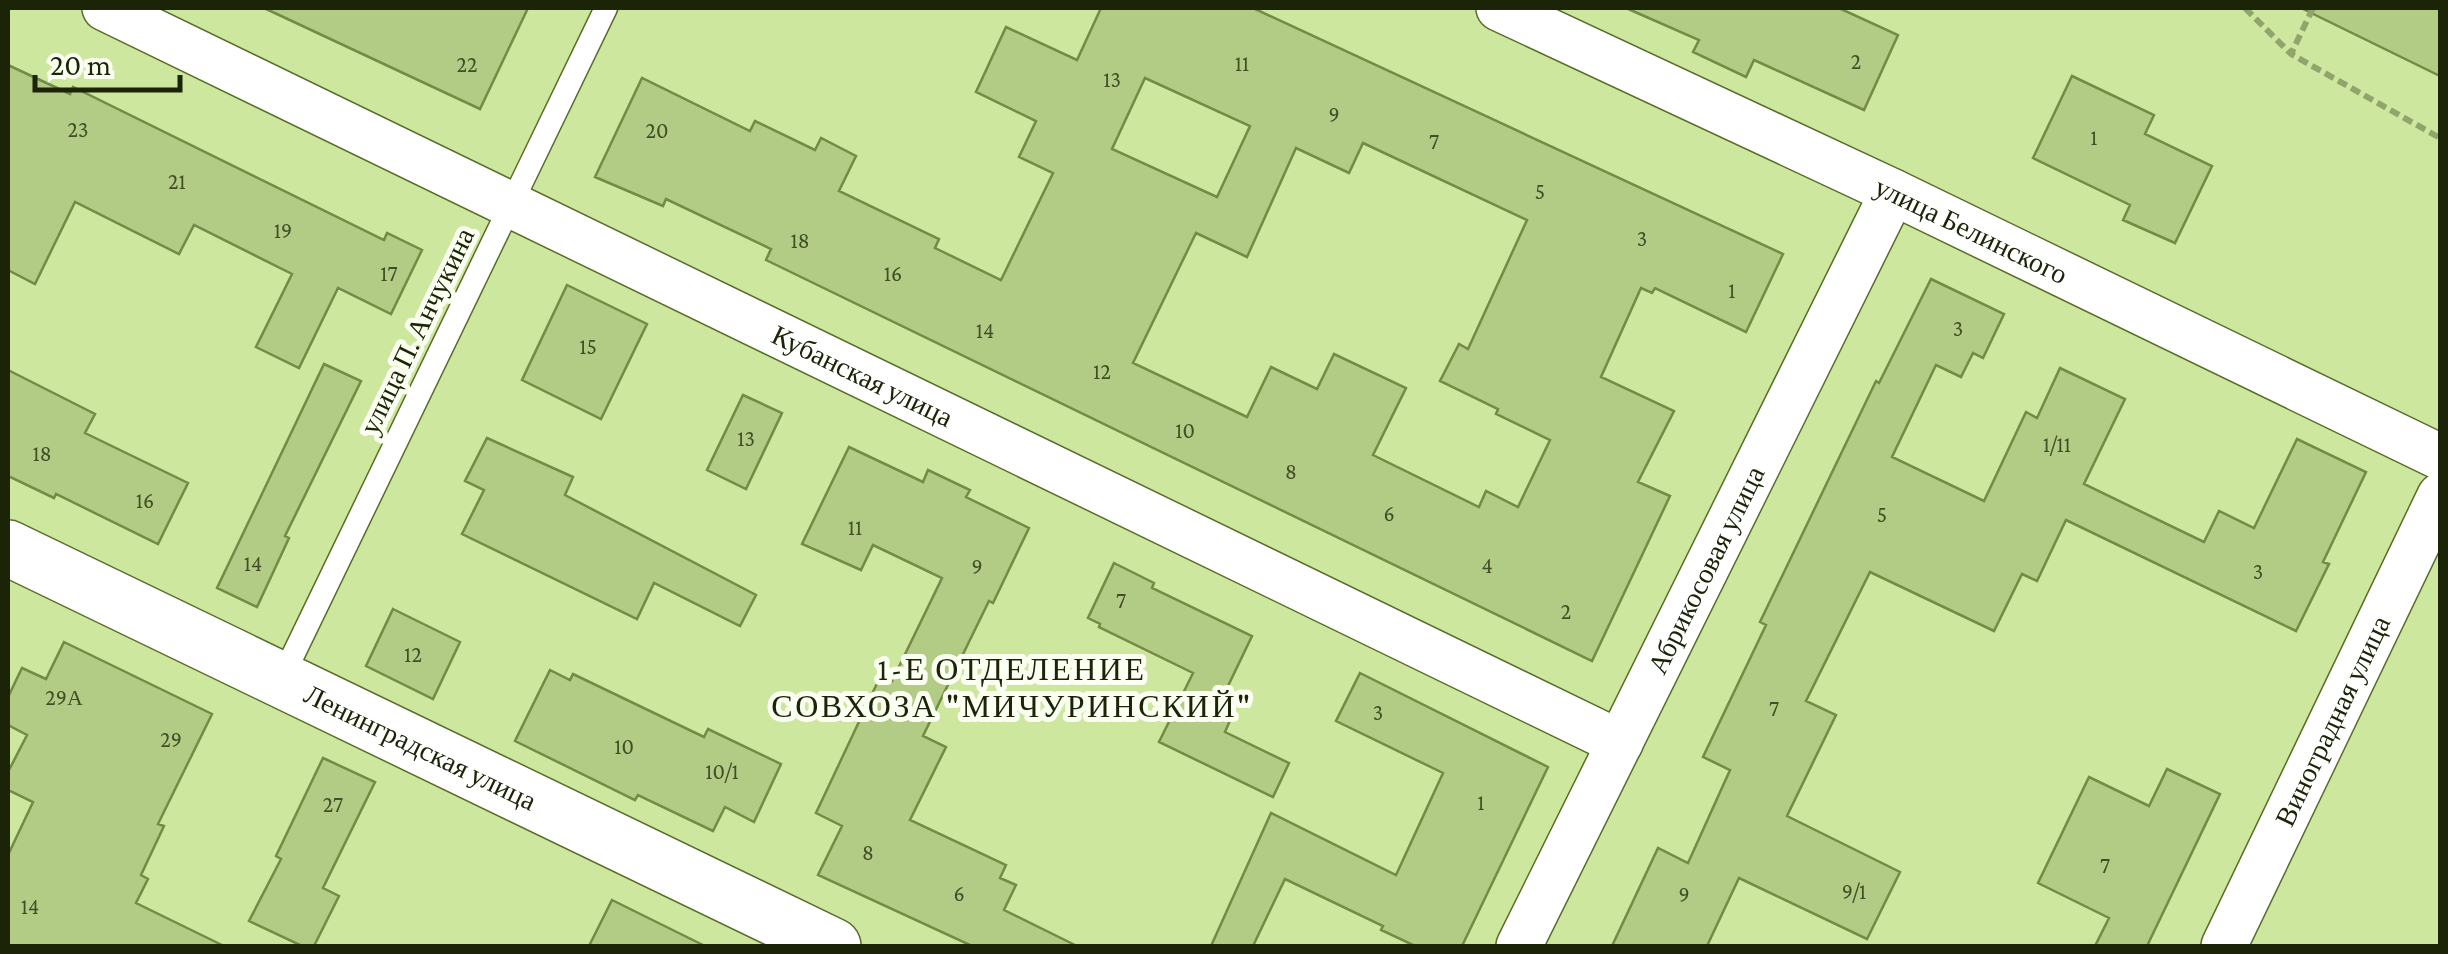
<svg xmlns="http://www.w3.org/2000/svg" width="2448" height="954" viewBox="0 0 2448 954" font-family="'Crimson Pro',serif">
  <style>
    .building { fill: #b2cb85; stroke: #748a46; stroke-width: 2.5; fill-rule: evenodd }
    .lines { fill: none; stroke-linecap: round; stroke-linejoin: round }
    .service-casing { stroke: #586d29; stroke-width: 25 }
    .minor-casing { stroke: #586d29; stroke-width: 48 }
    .tertiary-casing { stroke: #586d29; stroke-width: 58 }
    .path { stroke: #91a46b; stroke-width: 6; stroke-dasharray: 10 5; stroke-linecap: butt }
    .service { stroke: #fff; stroke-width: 22 }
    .minor { stroke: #fff; stroke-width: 45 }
    .tertiary { stroke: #fff; stroke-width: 55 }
    .labels { text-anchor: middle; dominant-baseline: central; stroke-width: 10; stroke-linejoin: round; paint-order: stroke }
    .number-label { font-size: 22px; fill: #414e26 }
    .street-label { font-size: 28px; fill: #1b2407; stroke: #fafff1 }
    .quarter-label { font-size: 32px; letter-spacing: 2.5px; fill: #1b2407; stroke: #fafff1 }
  </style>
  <rect width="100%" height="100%" fill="#cee79f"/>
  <path class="building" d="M 264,8 L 528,8 L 480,109 Z
    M 1101,8 L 1253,8 L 1783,254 L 1746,332 L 1655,288 L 1652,293 L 1641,288 L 1601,377 L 1674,411 L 1638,482 L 1670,496 L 1592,661 L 766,260 L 771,249 L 666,199 L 663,206 L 595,177 L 642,78 L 750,131 L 755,121 L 815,150 L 821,138 L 856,156 L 839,191 L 939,239 L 935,248 L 1001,280 L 1053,173 L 1019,157 L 1036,121 L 976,92 L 1006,27 L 1077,60 ZM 1145,78 L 1250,126 L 1217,197 L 1112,149 ZM 1363,143 L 1527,220 L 1468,349 L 1459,344 L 1440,381 L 1498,409 L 1496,414 L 1550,440 L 1518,507 L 1486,491 L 1479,507 L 1373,455 L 1406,388 L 1334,354 L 1317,389 L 1271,367 L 1247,417 L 1133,363 L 1196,233 L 1247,257 L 1296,148 L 1349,173 Z
    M 1626,8 L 1839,8 L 1898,35 L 1864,110 L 1754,60 L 1746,77 L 1693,52 L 1699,40 Z
    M 2301,8 L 2440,8 L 2440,76 Z
    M 8,65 L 70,94 L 73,87 L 384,240 L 387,233 L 422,250 L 391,314 L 338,288 L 299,368 L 256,347 L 292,274 L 194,225 L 179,254 L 75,202 L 35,284 L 8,270 Z
    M 2072,76 L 2154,115 L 2145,134 L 2212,166 L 2175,243 L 2123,220 L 2130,205 L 2033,158 Z
    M 1931,279 L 2004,314 L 1983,358 L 1973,353 L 1961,377 L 1936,365 L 1892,457 L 1984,501 L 2026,412 L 2037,418 L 2060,368 L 2125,399 L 2084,484 L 2204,542 L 2219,511 L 2254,528 L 2297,439 L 2366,472 L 2323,562 L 2329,564 L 2296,631 L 2066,520 L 2037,581 L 2022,574 L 1994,631 L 1870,572 L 1806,701 L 1836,715 L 1787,816 L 1900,872 L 1867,939 L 1739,878 L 1707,946 L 1612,946 L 1658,848 L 1688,863 L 1730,770 L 1703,757 L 1766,625 L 1760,622 L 1876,381 L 1879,383 Z
    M 567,285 L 647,324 L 601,419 L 522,380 Z
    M 324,364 L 361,381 L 285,536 L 289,538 L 257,607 L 217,588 Z
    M 8,370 L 95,414 L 85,433 L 188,483 L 158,544 L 56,494 L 54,498 L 8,476 Z
    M 743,395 L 782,413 L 746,489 L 707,470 Z
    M 487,438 L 573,477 L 565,495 L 756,595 L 740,626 L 654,583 L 637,619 L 462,534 L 484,490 L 465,481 Z
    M 849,447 L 923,482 L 928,470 L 970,490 L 966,497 L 1029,528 L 993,603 L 989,601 L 923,736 L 946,747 L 910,820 L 1006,865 L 1000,878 L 1016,885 L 1004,910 L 1077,946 L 972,946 L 818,875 L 842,826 L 816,813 L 881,675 L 892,681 L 942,578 L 873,545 L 861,570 L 802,544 Z
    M 1114,563 L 1154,583 L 1152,588 L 1252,636 L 1217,709 L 1232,716 L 1225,732 L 1289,763 L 1273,797 L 1159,742 L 1193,673 L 1099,627 L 1100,624 L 1088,618 Z
    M 393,609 L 460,642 L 433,699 L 366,666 Z
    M 64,642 L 212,714 L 158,824 L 164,826 L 141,875 L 148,879 L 136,903 L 224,946 L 8,946 L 8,855 L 33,802 L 8,790 L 8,772 L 27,735 L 8,725 L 8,697 L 22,668 L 46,679 Z
    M 550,670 L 570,680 L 573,674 L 704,737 L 708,729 L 781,764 L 754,822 L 725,807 L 713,831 L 638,795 L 635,800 L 515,741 Z
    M 1360,673 L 1548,767 L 1462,946 L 1415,946 L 1381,930 L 1383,926 L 1285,879 L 1253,946 L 1211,946 L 1271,813 L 1396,875 L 1443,773 L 1336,721 Z
    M 323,758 L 375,782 L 323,888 L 339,896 L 314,946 L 302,946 L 249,921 L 281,859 L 276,856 Z
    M 2167,769 L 2220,794 L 2147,946 L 2095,946 L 2109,918 L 2038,883 L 2089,777 L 2149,806 Z
    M 612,900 L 705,946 L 589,946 Z"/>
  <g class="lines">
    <g class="service-casing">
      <path id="service" d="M 281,680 L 606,8"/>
    </g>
    <g class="minor-casing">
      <g id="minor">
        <path id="s1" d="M 105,8 L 1620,743"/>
        <path id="s2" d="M 1499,8 L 1893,192 L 2440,457"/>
        <path id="s3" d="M 1519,946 L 1893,192"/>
        <path id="s4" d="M 2224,946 L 2440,496"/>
      </g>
    </g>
    <g class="tertiary-casing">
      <g id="tertiary">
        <path id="s5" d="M 8,548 L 833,946"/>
      </g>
    </g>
    <path class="path" d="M 2245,8 L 2291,54
      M 2313,8 L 2291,54 L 2440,138"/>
    <use href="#service" class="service"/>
    <use href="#minor" class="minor"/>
    <use href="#tertiary" class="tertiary"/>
  </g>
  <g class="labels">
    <g class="number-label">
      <text x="1856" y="61">2</text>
      <text x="1242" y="63">11</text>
      <text x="467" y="64">22</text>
      <text x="1112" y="79">13</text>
      <text x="1334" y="114">9</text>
      <text x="78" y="129">23</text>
      <text x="657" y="130">20</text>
      <text x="2094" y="137">1</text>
      <text x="1434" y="141">7</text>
      <text x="177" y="181">21</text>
      <text x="1540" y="191">5</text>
      <text x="283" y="230">19</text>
      <text x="1642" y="238">3</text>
      <text x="800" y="240">18</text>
      <text x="389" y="273">17</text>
      <text x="893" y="273">16</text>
      <text x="1732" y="290">1</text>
      <text x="1958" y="328">3</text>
      <text x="985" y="330">14</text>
      <text x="588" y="346">15</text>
      <text x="1102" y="371">12</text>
      <text x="1185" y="430">10</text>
      <text x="746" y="438">13</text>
      <text x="2057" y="444">1/11</text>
      <text x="42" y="453">18</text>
      <text x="1291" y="471">8</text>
      <text x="145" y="500">16</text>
      <text x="1389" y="513">6</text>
      <text x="1882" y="514">5</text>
      <text x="855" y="527">11</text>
      <text x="253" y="563">14</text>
      <text x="1487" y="565">4</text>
      <text x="977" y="566">9</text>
      <text x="2258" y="571">3</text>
      <text x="1121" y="600">7</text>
      <text x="1566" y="611">2</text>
      <text x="413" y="654">12</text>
      <text x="64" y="697">29А</text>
      <text x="1774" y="708">7</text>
      <text x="1378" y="712">3</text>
      <text x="171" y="739">29</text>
      <text x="624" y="746">10</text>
      <text x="722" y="771">10/1</text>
      <text x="1481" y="802">1</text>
      <text x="333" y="804">27</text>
      <text x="868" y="852">8</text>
      <text x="2105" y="865">7</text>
      <text x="1854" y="891">9/1</text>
      <text x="959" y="893">6</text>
      <text x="1684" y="894">9</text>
      <text x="30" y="906">14</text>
    </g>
    <g class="street-label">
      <text stroke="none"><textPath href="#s2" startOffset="522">улица Белинского</textPath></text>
      <text transform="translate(417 331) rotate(-64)">улица П. Анчукина</text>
      <text stroke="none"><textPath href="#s1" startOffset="842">Кубанская улица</textPath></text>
      <text stroke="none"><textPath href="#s3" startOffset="420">Абрикосовая улица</textPath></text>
      <text stroke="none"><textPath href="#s4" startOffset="250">Виноградная улица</textPath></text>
      <text stroke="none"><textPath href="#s5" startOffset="458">Ленинградская улица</textPath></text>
    </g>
    <g class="quarter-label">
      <text x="1012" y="669">1-Е ОТДЕЛЕНИЕ<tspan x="1012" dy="37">СОВХОЗА "МИЧУРИНСКИЙ"</tspan></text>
    </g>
  </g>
  <rect width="2448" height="954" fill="none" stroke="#1b2407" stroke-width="20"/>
  <path d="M35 75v15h145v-15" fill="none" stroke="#1b2407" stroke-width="5"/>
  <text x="50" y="75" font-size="30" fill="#1b2407" stroke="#fafff1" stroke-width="8" paint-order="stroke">20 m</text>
</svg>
